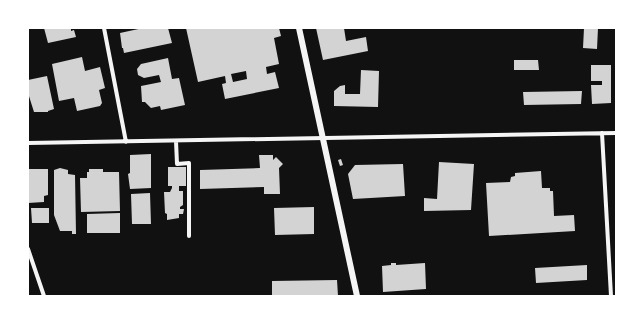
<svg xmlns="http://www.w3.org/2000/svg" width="644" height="324" viewBox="0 0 644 324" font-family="Bitter,serif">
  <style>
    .building { fill: #d3d3d3; fill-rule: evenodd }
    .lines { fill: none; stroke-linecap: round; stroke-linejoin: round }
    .minor { stroke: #f5f5f5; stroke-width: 4 }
    .tertiary { stroke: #f5f5f5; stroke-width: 6 }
  </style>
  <rect width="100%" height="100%" fill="#111"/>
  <path class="building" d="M 44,28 L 71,28 L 71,31 L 74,30 L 76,37 L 48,43 Z
    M 143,28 L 168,28 L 172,43 L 124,53 L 123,48 L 122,48 L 120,33 Z
    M 186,28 L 279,28 L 281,36 L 274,38 L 279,64 L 266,67 L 267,74 L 275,72 L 279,88 L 225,99 L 222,84 L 226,83 L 225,76 L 198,82 ZM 246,71 L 247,79 L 233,82 L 231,74 Z
    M 316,28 L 344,28 L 346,41 L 366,37 L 368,51 L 323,60 Z
    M 584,28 L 598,28 L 597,49 L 583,48 Z
    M 82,57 L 85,71 L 100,67 L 105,88 L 99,90 L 102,103 L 100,106 L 77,111 L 74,98 L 59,101 L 52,64 Z
    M 168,58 L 172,79 L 179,78 L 185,105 L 161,110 L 160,106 L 151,108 L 145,102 L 142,102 L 141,86 L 161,82 L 159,75 L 144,78 L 138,75 L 137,69 L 141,64 Z
    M 514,60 L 538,60 L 539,70 L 514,70 Z
    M 591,65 L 611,65 L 611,103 L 592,104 L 591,85 L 602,85 L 602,81 L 591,81 Z
    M 361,70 L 379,71 L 378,107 L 334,106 L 334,91 L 340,86 L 345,85 L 345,94 L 360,94 Z
    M 47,76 L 54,109 L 48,111 L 48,112 L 34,112 L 28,93 L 28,80 Z
    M 582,91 L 581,104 L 524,105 L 523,92 Z
    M 151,154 L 151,188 L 130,189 L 128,174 L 130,173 L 130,155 Z
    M 259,155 L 273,155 L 273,160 L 276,157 L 283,164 L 279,168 L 280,194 L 264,194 L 264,187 L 200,189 L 200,170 L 260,168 Z
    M 341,159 L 343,165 L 340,166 L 338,160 Z
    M 439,162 L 474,164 L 471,210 L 424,211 L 424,198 L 437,199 Z
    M 403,164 L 405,196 L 353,199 L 348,174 L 355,165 Z
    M 168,167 L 186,167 L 186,186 L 179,186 L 179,191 L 183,191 L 183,205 L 180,207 L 180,209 L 184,209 L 183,214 L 179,214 L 179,218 L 167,220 L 167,214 L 165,213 L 164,192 L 170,192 L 172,188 L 172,186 L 168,186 Z
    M 60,168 L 68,170 L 68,174 L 75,175 L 76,234 L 72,234 L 72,231 L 60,231 L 54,215 L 54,170 Z
    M 28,169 L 48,169 L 48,195 L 44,196 L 44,202 L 28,203 Z
    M 89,169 L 103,169 L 103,172 L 119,172 L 120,211 L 81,212 L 80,178 L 87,178 L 87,172 L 89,172 Z
    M 541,171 L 542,188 L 550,188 L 550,191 L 553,191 L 554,216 L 574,215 L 575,231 L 489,236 L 486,183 L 510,182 L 511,177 L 515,176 L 515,173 Z
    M 150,193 L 151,224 L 132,224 L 131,194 Z
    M 314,207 L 314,234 L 275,235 L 274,208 Z
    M 31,208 L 49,208 L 49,223 L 32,223 Z
    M 120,213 L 120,233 L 87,233 L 87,214 Z
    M 391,263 L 396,263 L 396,265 L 425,263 L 426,289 L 383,292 L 382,266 L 391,265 Z
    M 587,265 L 587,280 L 536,283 L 535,268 Z
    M 337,280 L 338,296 L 272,296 L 272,281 Z"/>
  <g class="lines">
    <path class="minor" d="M 104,28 L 126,142
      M 602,133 L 611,296
      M 176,141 L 177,164 L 189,163 L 189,236
      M 28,143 L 616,133
      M 28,249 L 44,296"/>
    <path class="tertiary" d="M 299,28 L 357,296"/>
  </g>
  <rect width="644" height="324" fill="none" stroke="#ffffff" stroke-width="58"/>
</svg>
